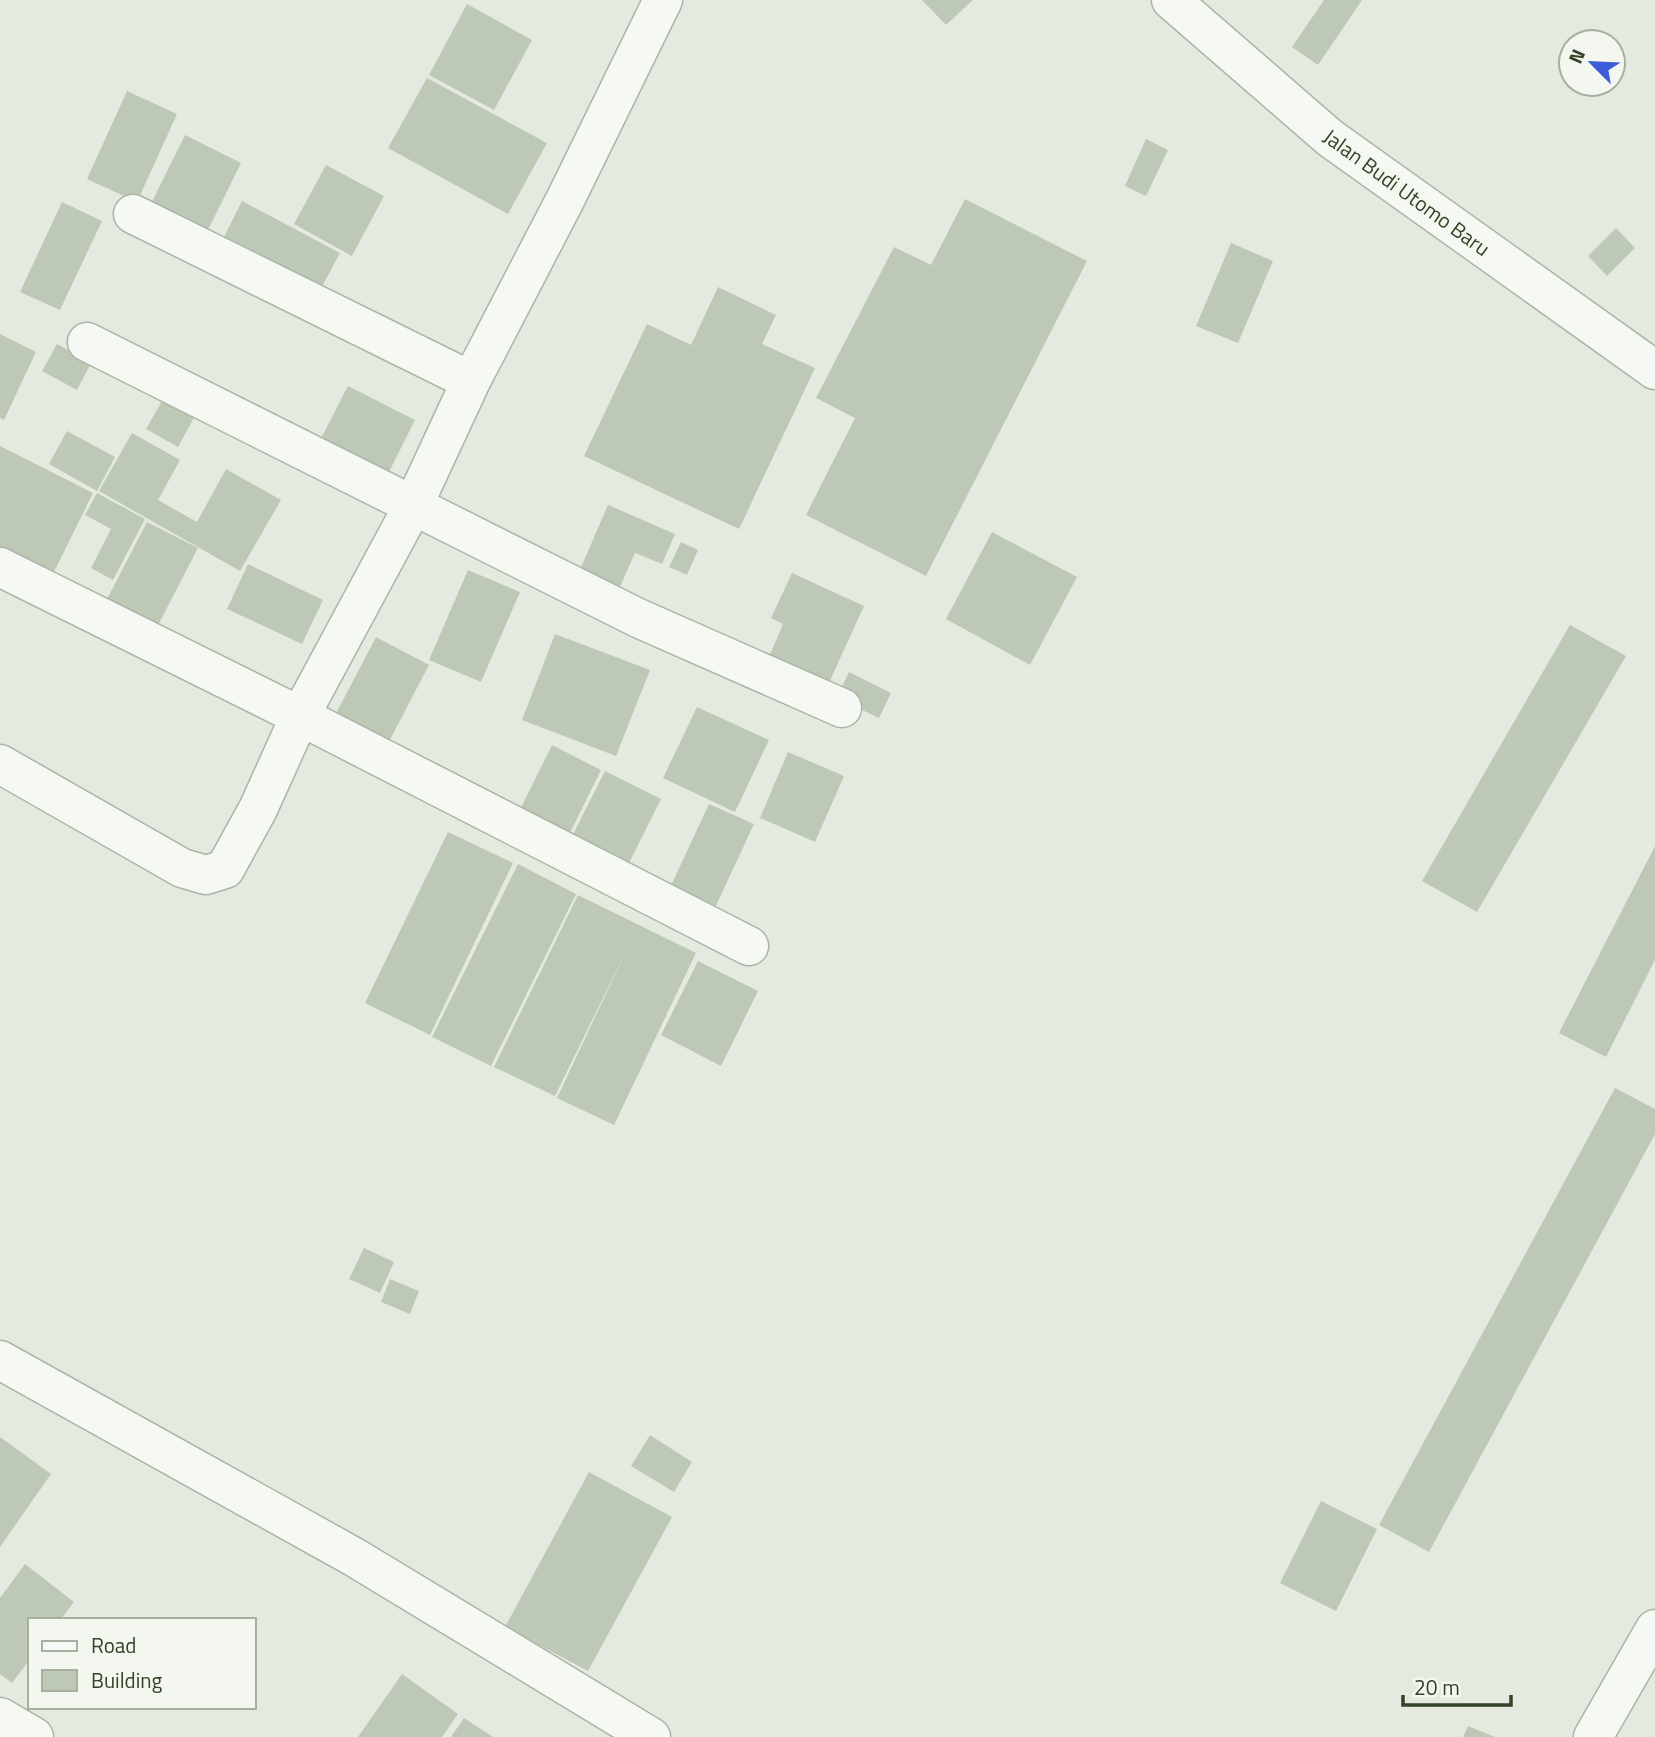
<svg xmlns="http://www.w3.org/2000/svg" width="1655" height="1737" viewBox="0 0 1655 1737" font-family="'Titillium Web',sans-serif">
  <style>
    .building { fill: #bec8b7 }
    .lines { fill: none; stroke-linecap: round; stroke-linejoin: round }
    .minor-casing { stroke: #acb5a5; stroke-width: 41 }
    .minor { stroke: #f5f8f3; stroke-width: 38 }
    .labels { text-anchor: middle; dominant-baseline: central; stroke-width: 5; stroke-linejoin: round; paint-order: stroke }
    .street-label { font-size: 21px; fill: #334327; stroke: #f3f7f0 }
  </style>
  <rect width="100%" height="100%" fill="#e5eae0"/>
  <path class="building" d="M 922,0 L 973,0 L 946,25 Z
    M 1324,0 L 1362,0 L 1318,65 L 1292,47 Z
    M 467,4 L 532,40 L 494,110 L 429,75 Z
    M 427,78 L 547,143 L 508,214 L 388,148 Z
    M 127,91 L 177,114 L 137,202 L 87,179 Z
    M 185,135 L 241,163 L 204,238 L 148,210 Z
    M 1146,139 L 1168,150 L 1146,196 L 1125,186 Z
    M 326,165 L 384,196 L 352,256 L 294,224 Z
    M 965,199 L 1087,261 L 926,576 L 806,515 L 855,418 L 816,398 L 894,247 L 931,265 Z
    M 242,201 L 340,253 L 318,294 L 221,243 Z
    M 62,202 L 102,221 L 60,310 L 20,292 Z
    M 1616,228 L 1635,248 L 1607,276 L 1588,256 Z
    M 1231,243 L 1273,261 L 1238,343 L 1196,326 Z
    M 718,287 L 776,315 L 762,344 L 815,368 L 739,529 L 584,456 L 647,324 L 691,345 Z
    M 0,334 L 36,352 L 4,420 L 0,418 Z
    M 57,344 L 91,363 L 77,390 L 42,371 Z
    M 348,386 L 415,420 L 382,486 L 314,452 Z
    M 166,394 L 197,412 L 178,447 L 146,429 Z
    M 67,431 L 115,457 L 97,491 L 49,464 Z
    M 132,433 L 180,460 L 158,500 L 197,522 L 226,469 L 281,500 L 240,571 L 99,491 Z
    M 0,446 L 93,493 L 49,582 L 0,557 Z
    M 97,493 L 145,519 L 113,580 L 91,568 L 111,529 L 85,515 Z
    M 608,505 L 675,534 L 662,564 L 635,553 L 615,598 L 575,581 Z
    M 147,522 L 198,548 L 156,629 L 105,603 Z
    M 992,532 L 1077,577 L 1030,665 L 946,619 Z
    M 681,542 L 698,550 L 687,575 L 669,567 Z
    M 248,564 L 323,600 L 302,644 L 227,609 Z
    M 468,570 L 520,592 L 481,682 L 429,660 Z
    M 792,573 L 864,606 L 827,687 L 768,659 L 783,624 L 771,618 Z
    M 1570,625 L 1626,656 L 1477,912 L 1422,881 Z
    M 555,634 L 650,670 L 616,756 L 522,720 Z
    M 376,637 L 429,665 L 384,751 L 331,723 Z
    M 849,672 L 891,693 L 879,718 L 837,698 Z
    M 697,707 L 769,740 L 735,812 L 663,778 Z
    M 552,745 L 601,770 L 565,843 L 516,818 Z
    M 788,752 L 844,776 L 815,842 L 760,818 Z
    M 605,771 L 661,799 L 624,873 L 568,844 Z
    M 709,804 L 754,824 L 712,914 L 667,894 Z
    M 448,832 L 513,863 L 430,1035 L 365,1003 Z
    M 1655,846 L 1655,960 L 1606,1057 L 1559,1033 Z
    M 518,864 L 576,894 L 491,1066 L 432,1037 Z
    M 578,895 L 696,953 L 614,1125 L 557,1098 L 627,949 L 555,1096 L 494,1067 Z
    M 698,961 L 758,991 L 721,1066 L 661,1035 Z
    M 1615,1088 L 1655,1109 L 1655,1134 L 1429,1552 L 1379,1525 Z
    M 364,1248 L 394,1262 L 380,1293 L 349,1279 Z
    M 390,1279 L 419,1291 L 410,1314 L 381,1302 Z
    M 650,1435 L 692,1462 L 674,1492 L 631,1466 Z
    M 0,1437 L 51,1474 L 0,1547 Z
    M 589,1472 L 672,1517 L 588,1671 L 505,1627 Z
    M 1321,1501 L 1377,1529 L 1336,1611 L 1280,1583 Z
    M 25,1564 L 74,1602 L 60,1620 L 30,1620 L 30,1659 L 12,1683 L 0,1674 L 0,1598 Z
    M 402,1674 L 458,1714 L 442,1737 L 358,1737 Z
    M 464,1718 L 493,1737 L 451,1737 Z
    M 1468,1726 L 1495,1737 L 1463,1737 Z"/>
  <g class="lines">
    <g class="minor-casing">
      <path id="minor" d="M 1171,0 L 1330,138 L 1655,370
        M 133,214 L 471,381
        M 87,342 L 638,618 L 842,708
        M 0,567 L 300,716 L 749,946
        M 0,764 L 182,868 L 206,875 L 225,869 L 258,809 L 300,716 L 413,506 L 471,381 L 565,200 L 663,0
        M 0,1360 L 354,1557 L 651,1737
        M 0,1717 L 34,1737
        M 1593,1737 L 1655,1629"/>
    </g>
    <use href="#minor" class="minor"/>
  </g>
  <g class="labels">
    <g class="street-label">
      <text transform="translate(1407 192) rotate(36)">Jalan Budi Utomo Baru</text>
    </g>
  </g>
  <rect x="28" y="1618" width="228" height="91" fill="#f3f7f0" stroke="#a6afa0" stroke-width="2"/>
  <rect x="42" y="1641" width="35" height="10" fill="#f5f8f3" stroke="#a6afa0" stroke-width="2"/>
  <text x="91" y="1653" font-size="21" fill="#334327">Road</text>
  <rect x="42" y="1670" width="35" height="21" fill="#bec8b7" stroke="#a6afa0" stroke-width="2"/>
  <text x="91" y="1688" font-size="21" fill="#334327">Building</text>
  <g transform="translate(1592 63) rotate(294)"><circle r="33" fill="#f3f7f0" stroke="#a6afa0" stroke-width="2"/>
  <path d="M0-5L12 26L0 18L-12 26Z" fill="#3d5dd8"/>
  <text y="-10" font-size="19" font-weight="bold" text-anchor="middle" fill="#334327">N</text>
  </g>
  <path d="M1403 1695v10h108v-10" fill="none" stroke="#334327" stroke-width="3.5"/>
  <text x="1414" y="1695" font-size="21" fill="#334327" stroke="#f3f7f0" stroke-width="5" paint-order="stroke">20 m</text>
</svg>
